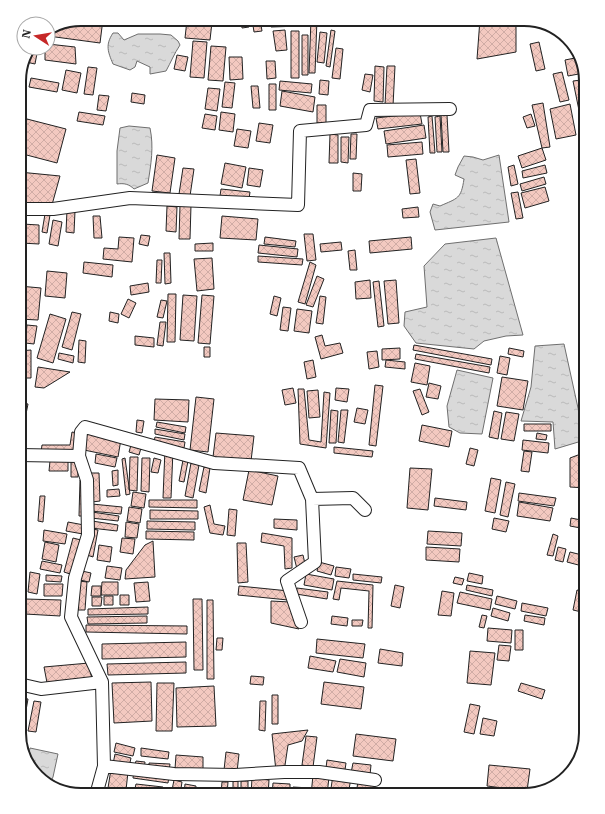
<svg xmlns="http://www.w3.org/2000/svg" width="605" height="814" viewBox="0 0 605 814" font-family="'IBM Plex Serif',serif">
  <style>
    .water { fill: url(#water-ripples); stroke: #6f6f6f }
    .building { fill: url(#building-cross-hatch); stroke: #222 }
    .lines { fill: none; stroke-linecap: round; stroke-linejoin: round }
    .street-casing { stroke: #222; stroke-width: 14 }
    .street { stroke: #fff; stroke-width: 12 }
    .rim { fill: none; stroke: #222; stroke-width: 2 }
  </style>
  <defs>
    <pattern id="water-ripples" width="26" height="14" patternUnits="userSpaceOnUse"><rect width="26" height="14" fill="#d9d9d9"/><path d="M2 4q2-2 4 0t4 0M15 11q2-2 4 0t4 0" fill="none" stroke="#bababa"/></pattern>
    <pattern id="building-cross-hatch" width="8" height="8" patternUnits="userSpaceOnUse"><rect width="8" height="8" fill="#f3c9c0"/><path d="M0 0l8 8M0 8l8-8" fill="none" stroke="#d0aca5"/></pattern>
  </defs>
  <rect width="100%" height="100%" fill="#fff"/>
  <path class="water" d="M 113,33 L 118,33 L 124,40 L 138,34 L 160,34 L 171,35 L 178,41 L 180,45 C 174,54 171,62 166,71 L 150,74 L 150,67 L 137,61 L 135,67 L 130,70 L 113,64 C 108,52 105,45 113,33 Z
    M 129,126 L 150,128 C 154,147 151,164 148,183 L 134,189 C 129,184 124,183 117,184 L 117,151 L 120,128 Z
    M 499,155 L 509,222 L 435,230 L 430,212 L 433,204 L 440,206 C 458,198 461,199 464,179 L 455,175 L 458,167 L 464,156 L 473,157 L 483,160 Z
    M 496,238 L 523,335 L 506,336 L 484,341 L 474,349 L 416,343 L 404,326 L 405,312 L 427,307 L 424,266 L 445,244 Z
    M 564,344 L 585,440 L 555,449 L 553,422 L 521,421 L 531,387 L 535,346 Z
    M 457,370 L 493,378 L 482,434 L 460,433 L 449,427 L 447,406 Z
    M 30,748 L 58,754 L 53,777 L 51,781 L 42,779 L 27,764 Z"/>
  <path class="building" d="M 81,19 L 103,19 L 100,43 L 48,36 L 48,32 Z
    M 241,19 L 248,19 L 249,27 L 242,28 Z
    M 252,19 L 260,19 L 262,31 L 254,32 Z
    M 311,19 L 317,19 L 315,73 L 309,73 Z
    M 480,19 L 516,19 L 516,52 L 477,59 Z
    M 187,20 L 212,22 L 210,40 L 185,38 Z
    M 301,20 L 301,26 L 271,27 L 271,21 Z
    M 285,30 L 287,50 L 276,51 L 273,31 Z
    M 331,30 L 335,31 L 330,67 L 326,66 Z
    M 291,31 L 299,31 L 299,78 L 291,78 Z
    M 320,32 L 327,33 L 324,63 L 317,62 Z
    M 302,35 L 308,35 L 308,75 L 302,75 Z
    M 193,41 L 207,42 L 204,78 L 190,77 Z
    M 539,42 L 545,69 L 536,71 L 530,44 Z
    M 569,42 L 578,50 L 578,53 L 572,54 Z
    M 48,44 L 75,47 L 76,64 L 45,60 L 45,48 L 48,48 Z
    M 211,46 L 226,47 L 223,81 L 208,80 Z
    M 33,48 L 38,48 L 35,64 L 26,62 Z
    M 336,48 L 343,49 L 340,79 L 332,78 Z
    M 177,55 L 188,57 L 185,71 L 174,69 Z
    M 229,57 L 242,57 L 243,79 L 230,80 Z
    M 580,57 L 584,73 L 568,76 L 565,60 Z
    M 266,61 L 275,61 L 276,78 L 267,79 Z
    M 375,66 L 384,67 L 383,102 L 374,101 Z
    M 387,66 L 395,66 L 393,106 L 385,105 Z
    M 88,67 L 97,68 L 93,95 L 84,94 Z
    M 66,70 L 81,73 L 77,93 L 62,90 Z
    M 562,72 L 569,100 L 560,102 L 553,74 Z
    M 365,74 L 373,75 L 370,92 L 362,90 Z
    M 20,76 L 25,77 L 22,89 L 19,88 Z
    M 31,78 L 59,83 L 57,92 L 29,87 Z
    M 320,80 L 329,81 L 328,95 L 319,94 Z
    M 581,80 L 586,103 L 586,130 L 583,130 L 573,81 Z
    M 280,81 L 312,84 L 311,93 L 279,90 Z
    M 225,82 L 235,83 L 232,108 L 222,107 Z
    M 269,84 L 276,84 L 276,110 L 269,110 Z
    M 251,86 L 258,86 L 260,108 L 253,108 Z
    M 208,88 L 220,89 L 217,111 L 205,109 Z
    M 19,90 L 24,91 L 19,115 Z
    M 282,91 L 315,97 L 313,112 L 280,106 Z
    M 132,93 L 145,95 L 144,104 L 131,102 Z
    M 99,95 L 109,96 L 106,111 L 97,110 Z
    M 543,103 L 550,147 L 542,148 L 532,105 Z
    M 570,104 L 576,135 L 556,139 L 550,109 Z
    M 317,105 L 326,105 L 326,123 L 317,123 Z
    M 79,112 L 105,116 L 103,125 L 77,121 Z
    M 221,112 L 235,114 L 233,132 L 219,130 Z
    M 420,113 L 422,124 L 378,129 L 376,118 Z
    M 205,114 L 217,116 L 215,130 L 202,128 Z
    M 531,114 L 535,126 L 527,128 L 523,117 Z
    M 441,115 L 447,115 L 449,152 L 443,152 Z
    M 432,116 L 435,153 L 430,153 L 428,117 Z
    M 440,116 L 442,152 L 437,152 L 435,117 Z
    M 27,119 L 66,129 L 57,163 L 19,153 L 19,147 Z
    M 259,123 L 273,125 L 270,143 L 256,141 Z
    M 424,125 L 426,138 L 386,144 L 384,131 Z
    M 237,129 L 251,131 L 248,148 L 234,146 Z
    M 330,134 L 338,135 L 338,163 L 329,163 Z
    M 351,134 L 357,134 L 356,159 L 350,159 Z
    M 586,136 L 586,160 L 580,138 Z
    M 341,137 L 349,137 L 348,163 L 341,162 Z
    M 422,142 L 423,154 L 388,157 L 387,145 Z
    M 542,148 L 546,160 L 522,168 L 518,156 Z
    M 157,155 L 175,158 L 170,193 L 152,191 Z
    M 416,159 L 420,193 L 410,194 L 406,160 Z
    M 225,163 L 246,167 L 242,188 L 221,184 Z
    M 514,165 L 518,184 L 511,186 L 508,167 Z
    M 545,165 L 547,173 L 523,178 L 522,171 Z
    M 183,168 L 194,169 L 190,196 L 179,194 Z
    M 249,168 L 263,170 L 260,187 L 247,185 Z
    M 19,172 L 60,176 L 50,212 L 19,213 Z
    M 353,173 L 362,174 L 361,191 L 353,191 Z
    M 544,177 L 546,184 L 522,191 L 520,184 Z
    M 545,187 L 549,201 L 525,208 L 521,193 Z
    M 221,189 L 250,192 L 249,199 L 220,196 Z
    M 518,192 L 523,218 L 516,219 L 511,193 Z
    M 180,205 L 191,205 L 190,239 L 179,239 Z
    M 167,206 L 177,207 L 176,232 L 166,231 Z
    M 418,207 L 419,217 L 403,218 L 402,209 Z
    M 67,210 L 75,211 L 74,233 L 66,232 Z
    M 45,214 L 50,215 L 47,233 L 42,232 Z
    M 93,216 L 100,216 L 102,238 L 94,238 Z
    M 222,216 L 258,219 L 256,240 L 220,238 Z
    M 53,220 L 62,222 L 58,246 L 49,244 Z
    M 22,224 L 39,225 L 39,244 L 21,243 Z
    M 304,234 L 313,234 L 316,260 L 307,261 Z
    M 141,235 L 150,236 L 148,246 L 139,244 Z
    M 119,237 L 134,238 L 132,262 L 103,259 L 104,248 L 118,249 Z
    M 265,237 L 296,241 L 295,247 L 264,244 Z
    M 411,237 L 412,249 L 370,253 L 369,241 Z
    M 341,242 L 342,250 L 321,252 L 320,244 Z
    M 213,243 L 213,251 L 195,251 L 195,244 Z
    M 259,245 L 298,249 L 297,257 L 258,253 Z
    M 19,248 L 23,248 L 22,265 L 19,264 Z
    M 355,250 L 357,270 L 350,270 L 348,251 Z
    M 164,253 L 170,253 L 171,283 L 165,284 Z
    M 258,256 L 303,259 L 302,265 L 258,262 Z
    M 212,258 L 214,289 L 197,291 L 194,259 Z
    M 157,260 L 162,260 L 161,283 L 156,283 Z
    M 84,262 L 113,265 L 112,277 L 83,273 Z
    M 310,262 L 316,265 L 305,304 L 298,302 Z
    M 19,267 L 25,267 L 25,275 L 19,275 Z
    M 47,271 L 67,273 L 65,298 L 45,296 Z
    M 317,276 L 324,279 L 313,307 L 306,305 Z
    M 370,280 L 371,298 L 356,299 L 355,282 Z
    M 396,280 L 399,323 L 388,324 L 384,281 Z
    M 379,281 L 384,326 L 378,327 L 373,282 Z
    M 148,283 L 149,292 L 131,295 L 130,286 Z
    M 19,286 L 41,288 L 38,320 L 19,319 Z
    M 168,294 L 176,294 L 175,342 L 167,342 Z
    M 183,295 L 197,296 L 194,341 L 180,340 Z
    M 202,295 L 214,296 L 210,344 L 198,343 Z
    M 274,296 L 281,298 L 277,316 L 270,314 Z
    M 320,296 L 326,297 L 323,324 L 316,323 Z
    M 128,299 L 136,303 L 129,318 L 121,314 Z
    M 161,300 L 167,301 L 163,318 L 157,317 Z
    M 283,307 L 291,308 L 288,331 L 280,330 Z
    M 297,309 L 312,311 L 309,333 L 294,331 Z
    M 72,312 L 81,314 L 72,350 L 62,347 Z
    M 110,312 L 119,314 L 118,323 L 109,321 Z
    M 50,314 L 66,319 L 53,363 L 37,358 Z
    M 160,322 L 166,322 L 163,346 L 157,345 Z
    M 27,325 L 37,326 L 34,344 L 25,343 Z
    M 322,335 L 325,346 L 340,343 L 343,353 L 321,359 L 315,337 Z
    M 135,336 L 154,338 L 154,347 L 135,345 Z
    M 79,340 L 86,341 L 85,363 L 78,362 Z
    M 414,345 L 492,359 L 491,365 L 413,350 Z
    M 204,347 L 210,347 L 210,357 L 204,357 Z
    M 400,348 L 400,359 L 382,360 L 382,349 Z
    M 509,348 L 524,351 L 523,357 L 508,354 Z
    M 31,350 L 31,378 L 19,378 L 19,351 Z
    M 377,351 L 379,367 L 369,369 L 367,352 Z
    M 59,353 L 74,356 L 73,363 L 58,359 Z
    M 416,354 L 490,367 L 489,373 L 415,359 Z
    M 500,356 L 510,358 L 507,375 L 497,373 Z
    M 313,360 L 316,377 L 307,379 L 304,362 Z
    M 386,360 L 405,362 L 405,369 L 385,367 Z
    M 415,363 L 430,366 L 427,385 L 411,382 Z
    M 38,367 L 70,372 L 44,388 L 35,387 Z
    M 502,377 L 528,381 L 523,410 L 497,406 Z
    M 429,383 L 441,386 L 438,399 L 426,397 Z
    M 586,383 L 586,402 L 582,403 L 579,384 Z
    M 375,385 L 383,386 L 376,446 L 369,445 Z
    M 293,388 L 296,403 L 285,405 L 282,390 Z
    M 336,388 L 349,389 L 347,402 L 335,400 Z
    M 298,389 L 304,389 L 309,440 L 321,442 L 324,392 L 330,393 L 326,448 L 300,444 Z
    M 420,389 L 429,412 L 422,415 L 413,391 Z
    M 318,390 L 320,417 L 309,418 L 307,391 Z
    M 196,397 L 214,399 L 208,452 L 190,450 Z
    M 155,399 L 189,400 L 188,422 L 154,420 Z
    M 19,402 L 28,404 L 25,419 L 19,418 Z
    M 357,408 L 368,410 L 365,424 L 354,422 Z
    M 331,410 L 338,411 L 336,443 L 329,443 Z
    M 341,410 L 348,410 L 344,443 L 338,442 Z
    M 494,411 L 502,413 L 498,439 L 489,437 Z
    M 506,412 L 519,414 L 514,441 L 501,439 Z
    M 137,420 L 144,421 L 142,433 L 136,432 Z
    M 157,422 L 186,427 L 185,433 L 156,427 Z
    M 524,424 L 551,424 L 551,431 L 524,431 Z
    M 422,425 L 452,431 L 449,447 L 419,441 Z
    M 155,429 L 185,434 L 184,440 L 155,434 Z
    M 72,432 L 77,433 L 74,452 L 41,452 L 42,445 L 70,445 Z
    M 87,433 L 121,439 L 118,457 L 84,450 Z
    M 216,433 L 254,436 L 251,461 L 213,457 Z
    M 537,433 L 547,435 L 546,440 L 536,439 Z
    M 155,437 L 185,442 L 184,448 L 154,442 Z
    M 523,440 L 549,443 L 548,453 L 522,450 Z
    M 131,445 L 141,448 L 139,455 L 129,452 Z
    M 334,447 L 373,451 L 372,457 L 334,453 Z
    M 470,448 L 478,450 L 474,466 L 466,464 Z
    M 165,449 L 173,450 L 171,498 L 163,498 Z
    M 524,451 L 532,452 L 529,472 L 521,471 Z
    M 586,452 L 586,488 L 570,487 L 570,458 Z
    M 96,454 L 117,458 L 115,467 L 95,463 Z
    M 130,457 L 138,457 L 137,491 L 129,490 Z
    M 125,458 L 130,494 L 126,495 L 122,459 Z
    M 142,458 L 150,458 L 149,492 L 141,491 Z
    M 154,458 L 161,460 L 158,473 L 151,472 Z
    M 183,460 L 188,461 L 184,482 L 179,481 Z
    M 50,461 L 68,461 L 68,471 L 49,471 Z
    M 71,462 L 78,462 L 78,477 L 71,477 Z
    M 191,463 L 199,465 L 193,498 L 185,496 Z
    M 204,467 L 210,468 L 206,493 L 199,491 Z
    M 410,468 L 432,469 L 428,510 L 407,508 Z
    M 118,470 L 118,485 L 113,486 L 112,471 Z
    M 249,470 L 278,476 L 272,505 L 243,500 Z
    M 91,473 L 99,473 L 100,501 L 92,502 Z
    M 491,478 L 501,480 L 495,513 L 485,511 Z
    M 80,480 L 83,481 L 83,516 L 79,516 Z
    M 506,482 L 515,484 L 508,517 L 500,515 Z
    M 119,489 L 120,496 L 107,497 L 107,490 Z
    M 133,492 L 146,494 L 144,508 L 131,506 Z
    M 519,493 L 556,498 L 554,506 L 518,501 Z
    M 40,496 L 45,496 L 43,522 L 38,521 Z
    M 435,498 L 467,502 L 466,510 L 434,506 Z
    M 149,500 L 197,500 L 197,508 L 149,507 Z
    M 519,502 L 553,508 L 550,521 L 517,516 Z
    M 92,504 L 122,507 L 121,514 L 91,511 Z
    M 210,505 L 214,524 L 225,526 L 223,535 L 210,533 L 204,507 Z
    M 129,507 L 142,509 L 140,523 L 127,521 Z
    M 229,509 L 237,510 L 235,536 L 227,535 Z
    M 150,510 L 198,511 L 198,519 L 150,519 Z
    M 92,512 L 119,516 L 118,521 L 91,518 Z
    M 494,518 L 509,521 L 506,532 L 492,529 Z
    M 571,518 L 586,521 L 586,529 L 570,526 Z
    M 274,519 L 297,520 L 297,530 L 274,528 Z
    M 92,521 L 118,525 L 117,531 L 91,528 Z
    M 147,521 L 195,522 L 195,530 L 147,529 Z
    M 68,522 L 84,525 L 83,534 L 66,531 Z
    M 126,522 L 139,524 L 137,538 L 125,537 Z
    M 92,529 L 98,530 L 93,557 L 87,555 Z
    M 44,530 L 67,534 L 65,544 L 43,541 Z
    M 146,531 L 194,532 L 194,540 L 146,539 Z
    M 428,531 L 462,533 L 461,546 L 427,544 Z
    M 262,533 L 292,538 L 292,568 L 285,569 L 284,546 L 261,542 Z
    M 553,534 L 558,536 L 553,556 L 547,555 Z
    M 73,538 L 81,540 L 73,575 L 64,572 Z
    M 122,538 L 135,539 L 133,554 L 120,552 Z
    M 153,541 L 155,577 L 125,579 L 126,570 L 145,545 Z
    M 45,542 L 59,545 L 56,562 L 42,559 Z
    M 237,543 L 246,543 L 248,582 L 238,583 Z
    M 99,545 L 112,547 L 110,562 L 97,560 Z
    M 426,547 L 460,549 L 459,562 L 426,560 Z
    M 558,547 L 566,549 L 563,562 L 555,560 Z
    M 583,548 L 586,548 L 586,554 L 582,553 Z
    M 570,552 L 586,556 L 586,567 L 567,562 Z
    M 303,555 L 306,568 L 297,569 L 294,557 Z
    M 42,561 L 62,565 L 60,573 L 40,569 Z
    M 319,562 L 334,566 L 331,575 L 317,571 Z
    M 107,566 L 122,568 L 120,580 L 105,578 Z
    M 336,567 L 351,569 L 349,578 L 335,576 Z
    M 19,570 L 26,571 L 24,587 L 19,586 Z
    M 82,571 L 91,573 L 89,582 L 80,580 Z
    M 30,572 L 40,574 L 37,594 L 28,592 Z
    M 469,573 L 483,576 L 482,584 L 467,581 Z
    M 306,574 L 334,579 L 332,590 L 304,585 Z
    M 353,574 L 382,577 L 381,583 L 353,580 Z
    M 46,575 L 62,576 L 61,582 L 46,581 Z
    M 455,577 L 464,579 L 462,585 L 453,583 Z
    M 79,581 L 87,582 L 85,610 L 78,610 Z
    M 337,581 L 373,585 L 372,628 L 368,628 L 369,591 L 341,588 L 339,600 L 333,599 Z
    M 102,582 L 118,582 L 118,595 L 101,595 Z
    M 148,582 L 150,601 L 136,602 L 134,583 Z
    M 44,584 L 63,584 L 62,596 L 44,596 Z
    M 395,585 L 404,587 L 400,608 L 391,606 Z
    M 467,585 L 493,590 L 492,596 L 466,590 Z
    M 92,586 L 101,586 L 101,596 L 91,596 Z
    M 239,586 L 289,591 L 288,600 L 238,595 Z
    M 297,588 L 328,592 L 327,599 L 296,594 Z
    M 577,590 L 586,592 L 586,613 L 573,610 Z
    M 442,591 L 454,593 L 451,616 L 438,615 Z
    M 460,592 L 492,599 L 490,610 L 457,603 Z
    M 120,595 L 129,595 L 129,605 L 120,605 Z
    M 104,596 L 113,596 L 113,605 L 104,605 Z
    M 497,596 L 517,601 L 515,609 L 495,604 Z
    M 92,597 L 102,597 L 101,606 L 92,606 Z
    M 25,599 L 61,600 L 60,616 L 25,614 Z
    M 193,599 L 202,599 L 203,670 L 194,670 Z
    M 207,600 L 213,600 L 214,679 L 207,679 Z
    M 271,601 L 290,602 L 299,629 L 271,623 Z
    M 522,603 L 548,608 L 546,616 L 521,611 Z
    M 148,607 L 148,614 L 88,615 L 88,609 Z
    M 493,608 L 510,613 L 508,621 L 491,616 Z
    M 482,615 L 487,616 L 484,628 L 479,627 Z
    M 525,615 L 545,618 L 544,625 L 524,621 Z
    M 147,616 L 147,623 L 88,624 L 87,617 Z
    M 332,616 L 348,618 L 347,626 L 331,624 Z
    M 352,620 L 363,620 L 362,626 L 352,626 Z
    M 19,622 L 26,623 L 23,637 L 19,636 Z
    M 86,625 L 187,626 L 187,634 L 86,632 Z
    M 579,627 L 586,627 L 586,640 L 579,641 Z
    M 488,628 L 512,630 L 511,643 L 487,641 Z
    M 515,630 L 523,630 L 523,650 L 515,650 Z
    M 217,638 L 223,638 L 222,650 L 216,650 Z
    M 317,639 L 365,644 L 363,658 L 316,653 Z
    M 186,642 L 186,657 L 102,659 L 102,644 Z
    M 499,645 L 511,646 L 509,661 L 497,660 Z
    M 380,649 L 403,653 L 402,666 L 378,663 Z
    M 470,651 L 495,653 L 491,685 L 467,683 Z
    M 310,656 L 336,661 L 333,672 L 308,668 Z
    M 340,659 L 366,663 L 364,677 L 337,672 Z
    M 186,662 L 186,673 L 108,675 L 107,664 Z
    M 89,663 L 92,680 L 48,688 L 44,667 Z
    M 251,676 L 264,677 L 263,685 L 250,684 Z
    M 151,682 L 152,721 L 114,723 L 112,683 Z
    M 324,682 L 364,687 L 361,709 L 321,704 Z
    M 157,683 L 174,683 L 172,731 L 156,731 Z
    M 521,683 L 545,690 L 542,699 L 518,691 Z
    M 214,686 L 216,726 L 177,727 L 176,688 Z
    M 272,695 L 278,695 L 278,724 L 272,724 Z
    M 23,698 L 28,699 L 22,733 L 19,733 L 19,717 Z
    M 34,701 L 41,702 L 36,732 L 28,731 Z
    M 260,701 L 266,701 L 265,731 L 259,730 Z
    M 470,704 L 480,706 L 474,734 L 464,732 Z
    M 483,718 L 497,721 L 494,736 L 480,734 Z
    M 308,730 L 302,741 L 288,745 L 284,772 L 276,771 L 272,734 Z
    M 356,734 L 396,739 L 393,761 L 353,756 Z
    M 306,736 L 317,737 L 313,767 L 302,765 Z
    M 116,743 L 135,748 L 133,756 L 114,752 Z
    M 141,748 L 169,752 L 168,759 L 141,756 Z
    M 226,752 L 239,754 L 237,772 L 224,770 Z
    M 115,754 L 131,758 L 129,767 L 113,764 Z
    M 176,755 L 203,757 L 203,771 L 175,769 Z
    M 327,760 L 346,763 L 345,770 L 326,768 Z
    M 136,761 L 145,762 L 144,770 L 134,768 Z
    M 149,763 L 170,764 L 169,771 L 149,770 Z
    M 353,763 L 371,765 L 370,775 L 351,773 Z
    M 489,765 L 530,769 L 527,791 L 487,786 Z
    M 111,769 L 128,772 L 126,790 L 108,788 Z
    M 134,770 L 169,776 L 168,783 L 133,778 Z
    M 313,775 L 329,777 L 327,795 L 311,795 Z
    M 333,775 L 351,778 L 348,795 L 330,795 Z
    M 252,778 L 269,780 L 268,795 L 251,795 Z
    M 174,780 L 182,782 L 180,795 L 171,795 Z
    M 233,781 L 238,781 L 238,794 L 233,795 Z
    M 241,781 L 248,781 L 248,795 L 241,795 Z
    M 358,781 L 375,784 L 374,795 L 356,795 Z
    M 222,782 L 228,782 L 227,794 L 221,793 Z
    M 273,783 L 290,784 L 290,795 L 272,795 Z
    M 136,784 L 163,787 L 162,795 L 134,793 Z
    M 185,784 L 196,786 L 195,795 L 184,795 Z
    M 293,787 L 310,788 L 310,795 L 293,795 Z
    M 201,788 L 216,790 L 215,795 L 200,795 Z
    M 105,789 L 121,791 L 120,795 L 104,795 Z"/>
  <g class="lines">
    <g class="street-casing">
      <path id="street" d="M 19,209 L 53,209 L 130,198 L 298,205 L 300,131 L 366,125 L 370,110 L 450,109
        M 19,455 L 79,456
        M 301,622 L 287,581 L 315,562 L 312,499
        M 19,684 L 41,689 L 102,682
        M 104,766 L 174,774 L 235,775 L 284,772 L 319,772 L 375,780
        M 96,795 L 104,766 L 102,682 L 71,617 L 75,578 L 88,535 L 87,480 L 79,456 L 81,432 L 85,427 L 214,463 L 299,468 L 312,499 L 353,498 L 365,510"/>
    </g>
    <use href="#street" class="street"/>
  </g>
  <path d="M0 0H605V814H0ZM81 26H524A55 55 0 0 1 579 81V733A55 55 0 0 1 524 788H81A55 55 0 0 1 26 733V81A55 55 0 0 1 81 26Z" fill="#fff" fill-rule="evenodd"/>
  <path class="rim" d="M81 26H524A55 55 0 0 1 579 81V733A55 55 0 0 1 524 788H81A55 55 0 0 1 26 733V81A55 55 0 0 1 81 26Z"/>
  <g transform="translate(36 36) rotate(282)"><circle r="19" fill="#ffffff" stroke="#a7a7a7"/>
  <path d="M0-3L7 15L0 10L-7 15Z" fill="#c62828"/>
  <text y="-6" font-size="11" font-weight="bold" text-anchor="middle" fill="#222222">N</text>
  </g>
</svg>
